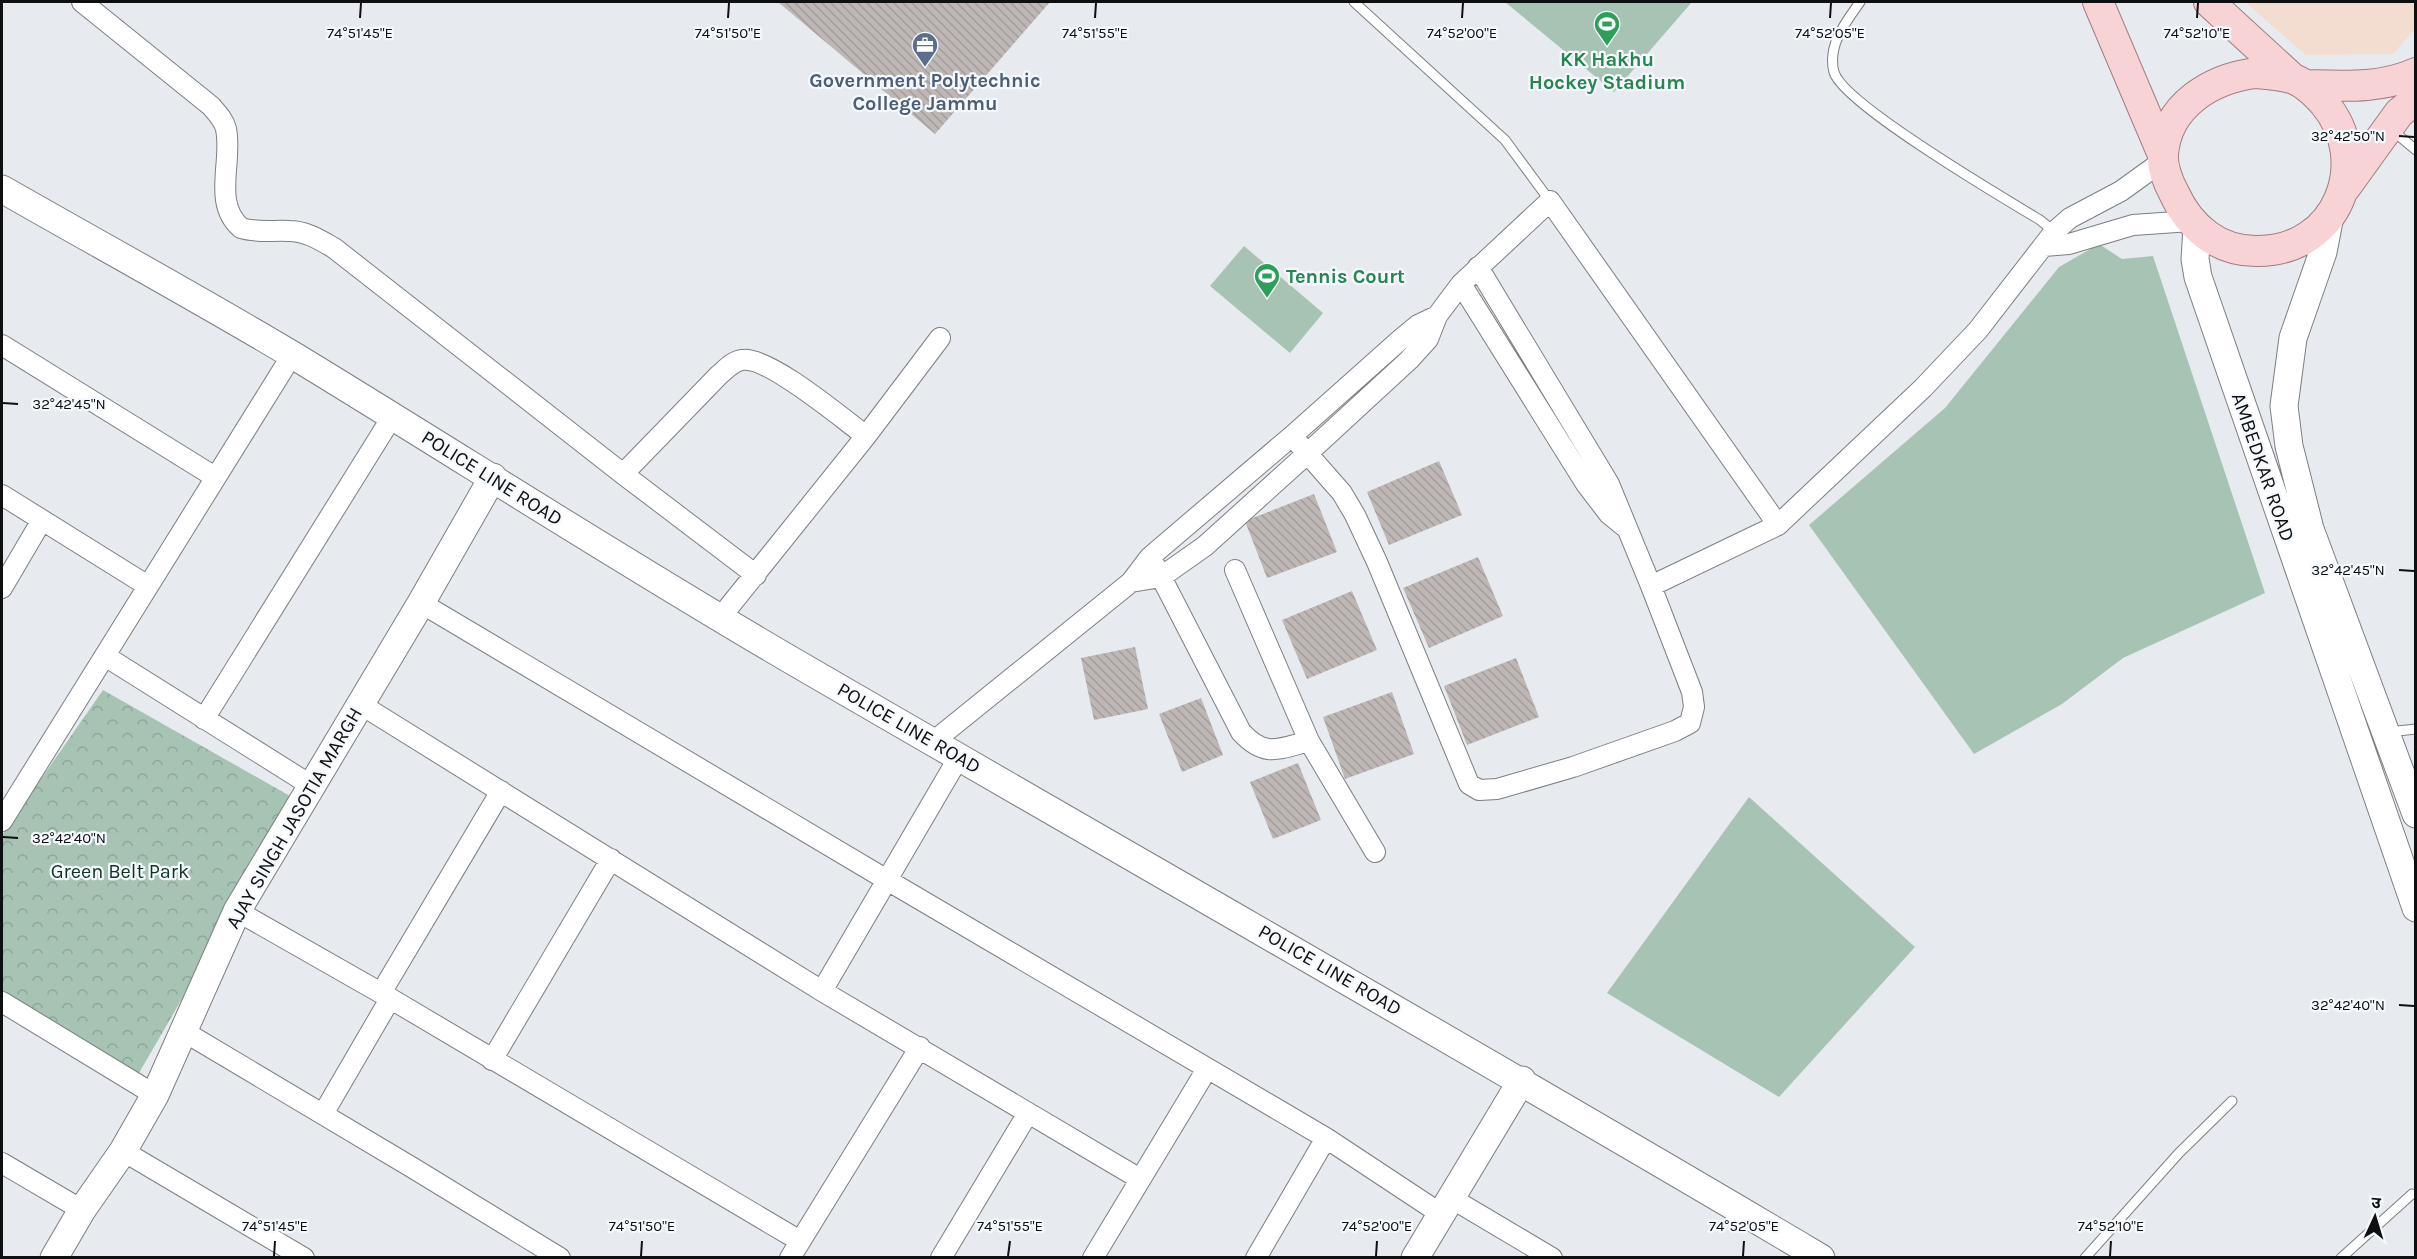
<svg xmlns="http://www.w3.org/2000/svg" width="2417" height="1259" viewBox="0 0 2417 1259" font-family="Karla,'Noto Sans Devanagari',sans-serif">
  <style>
    .education { fill: #f3dcd0 }
    .park { fill: url(#park-crowns) }
    .garden { fill: #a7c3b4 }
    .building { fill: url(#building-back-hatch) }
    .lines { fill: none; stroke-linecap: round; stroke-linejoin: round }
    .lane-casing { stroke: #7b7f83; stroke-width: 11 }
    .street-casing { stroke: #7b7f83; stroke-width: 22 }
    .secondary-casing { stroke: #7b7f83; stroke-width: 29 }
    .primary-casing { stroke: #a27b7f; stroke-width: 32 }
    .lane { stroke: #fff; stroke-width: 9 }
    .street { stroke: #fff; stroke-width: 20 }
    .secondary { stroke: #fff; stroke-width: 27 }
    .primary { stroke: #f7d3d6; stroke-width: 30 }
    .ticks { fill: none; stroke: #0d0f10; stroke-width: 2 }
    .labels { text-anchor: middle; dominant-baseline: central; stroke-width: 4.5; stroke-linejoin: round; paint-order: stroke }
    .leisure-label { font-size: 20px; font-weight: bold; fill: #27864d; stroke: #f5f9fe }
    .service-label { font-size: 20px; font-weight: bold; fill: #4e5e75; stroke: #f5f9fe }
    .street-label { font-size: 20px; fill: #0d0f10; stroke: #f5f9fe }
    .park-label { font-size: 20px; fill: #0f3223; stroke: #f5f9fe }
    .ticks-label { font-size: 15px; text-anchor: middle; fill: #0d0f10; stroke: #f5f9fe; stroke-width: 4.5; stroke-linejoin: round; paint-order: stroke }
  </style>
  <defs>
    <pattern id="park-crowns" width="20" height="18" patternUnits="userSpaceOnUse" patternTransform="scale(1.5)"><rect width="20" height="18" fill="#a7c3b4"/><path d="M2 6a3 3 0 1 1 6 0M12 15a3 3 0 1 1 6 0" fill="none" stroke="#8fa69a"/></pattern>
    <pattern id="building-back-hatch" width="6" height="6" patternUnits="userSpaceOnUse" patternTransform="scale(1.5)"><rect width="6" height="6" fill="#beb7b6"/><path d="M-1 5l2 2M0 0l6 6M5-1l2 2" fill="none" stroke="#a29c9b"/></pattern>
  </defs>
  <rect width="100%" height="100%" fill="#e7ebf0"/>
  <path class="education" d="M 2245,2 L 2415,2 L 2415,29 L 2393,54 L 2306,55 Z"/>
  <path class="park" d="M 103,690 L 297,800 L 139,1073 L 2,991 L 2,835 Z"/>
  <path class="garden" d="M 1505,2 L 1692,2 L 1614,92 Z
    M 2099,244 L 2122,259 L 2153,256 L 2265,593 L 2123,658 L 2062,704 L 1974,754 L 1809,525 L 1945,408 L 2059,267 Z
    M 1244,246 L 1323,313 L 1290,353 L 1210,286 Z
    M 1749,797 L 1915,947 L 1779,1097 L 1607,993 Z"/>
  <path class="building" d="M 778,2 L 1050,2 L 935,134 Z
    M 1439,461 L 1462,515 L 1389,545 L 1367,492 Z
    M 1314,494 L 1337,552 L 1267,578 L 1245,521 Z
    M 1478,557 L 1503,616 L 1429,648 L 1403,588 Z
    M 1352,591 L 1377,650 L 1307,679 L 1282,620 Z
    M 1135,647 L 1148,709 L 1094,720 L 1081,658 Z
    M 1516,658 L 1539,717 L 1467,745 L 1444,686 Z
    M 1392,692 L 1414,754 L 1345,779 L 1323,717 Z
    M 1201,698 L 1223,755 L 1182,772 L 1159,714 Z
    M 1298,763 L 1321,820 L 1273,839 L 1250,782 Z"/>
  <g class="lines">
    <g class="lane-casing">
      <path id="lane" d="M 1354,2 L 1505,140 L 1550,201
        M 1860,2 C 1846,22 1827,45 1834,72 C 1842,103 2005,199 2040,220 L 2056,233
        M 2392,130 L 2416,150
        M 2388,732 L 2416,729
        M 2085,1258 L 2179,1153 L 2232,1101
        M 2341,1258 L 2412,1194"/>
    </g>
    <g class="street-casing">
      <path id="street" d="M 82,2 L 211,106 C 217,113 224,120 226,129 C 233,161 212,203 241,228 C 257,233 273,230 289,231 C 306,231 320,240 334,248 L 623,474 L 756,575
        M 2044,246 L 2069,244 L 2133,225 L 2191,221
        M 1478,267 L 1609,484 L 1651,586 L 1778,525 L 1923,388 L 1978,330 L 2054,232 L 2070,218 L 2121,191 L 2164,160
        M 1461,284 L 1586,484 L 1609,514 L 1625,527
        M 2,345 L 215,477
        M 1292,436 L 1342,493 L 1355,515 L 1377,562 L 1469,784 L 1479,790 L 1497,789 L 1573,767 L 1675,731 L 1690,723 L 1694,707 L 1692,692 L 1651,586
        M 623,474 L 719,375 C 726,369 733,361 742,360 C 767,355 843,419 866,436
        M 2,495 L 148,586
        M 1156,567 L 1241,732 C 1265,758 1278,749 1309,741
        M 1235,570 L 1309,741 L 1375,852
        M 1131,582 L 1161,577 L 1205,546 L 1309,452 L 1409,360 L 1428,339 L 1437,316 L 1461,284 L 1550,201 L 1778,525
        M 2,588 L 42,520
        M 421,603 L 887,880 L 1326,1138 L 1441,1214
        M 720,618 L 866,436 L 940,338
        M 105,656 L 312,786
        M 360,704 L 822,991 L 1140,1179
        M 204,719 L 392,417
        M 934,741 L 1131,582 L 1150,557 L 1292,436 L 1401,339 L 1418,325 L 1437,316
        M 2,821 L 292,355
        M 237,911 L 381,993 L 800,1241
        M 822,991 L 959,757
        M 381,993 L 501,791
        M 2,1002 L 155,1095
        M 183,1031 L 413,1168 L 560,1258
        M 492,1060 L 611,859
        M 323,1114 L 390,999
        M 123,1151 L 304,1258
        M 2,1163 L 82,1210
        M 1451,1198 L 1552,1258
        M 790,1258 L 920,1047
        M 941,1258 L 1028,1113
        M 1093,1258 L 1207,1069
        M 1256,1258 L 1326,1138"/>
    </g>
    <g class="secondary-casing">
      <path id="secondary" d="M 2,189 C 100,245 199,299 296,357 C 465,460 632,568 803,667 C 1142,864 1484,1058 1821,1258
        M 2330,216 L 2323,252 L 2293,338 L 2284,406 L 2289,446 L 2310,529 L 2416,814
        M 2197,228 L 2195,259 L 2198,277 L 2416,908
        M 54,1258 L 82,1210 L 123,1151 L 155,1095 L 237,911 L 421,603 L 493,477
        M 1415,1258 L 1522,1080"/>
    </g>
    <g class="primary-casing">
      <path id="primary" d="M 2098,2 L 2163,155
        M 2209,2 L 2292,78
        M 2255,73 C 2267,74 2280,75 2291,78 C 2304,82 2315,93 2324,103 C 2373,161 2338,251 2258,251 C 2219,252 2190,228 2174,193 C 2168,182 2162,166 2163,154 C 2167,105 2211,79 2255,73 Z
        M 2305,85 C 2343,86 2380,89 2416,73
        M 2345,188 L 2399,113 L 2416,99"/>
    </g>
    <use href="#lane" class="lane"/>
    <use href="#street" class="street"/>
    <use href="#secondary" class="secondary"/>
    <use href="#primary" class="primary"/>
  </g>
  <path class="ticks" d="M 360,18 L 361,3M 728,18 L 729,3M 1095,18 L 1096,3M 1462,18 L 1463,3M 1830,18 L 1831,3M 2197,18 L 2198,3M 2399,136 L 2414,137M 3,403 L 18,404M 2399,570 L 2414,571M 3,837 L 18,838M 2399,1005 L 2414,1006M 274,1256 L 275,1241M 641,1256 L 642,1241M 1008,1256 L 1010,1241M 1376,1256 L 1377,1241M 1743,1256 L 1744,1241M 2110,1256 L 2111,1241"/>
  <defs>
    <g id="stadium-pin" transform="scale(1.35)"><path d="M0 17L-7.5 6A9.5 9.5 0 1 1 7.5 6Z" fill="#2e9e5b" stroke="#f5f9fe"/><path d="M0-5a6.5 5 0 1 0 0 10a6.5 5 0 1 0 0-10ZM-3.5-1.8h7v3.6h-7Z" fill="#fff"/></g>
    <g id="office-pin" transform="scale(1.35)"><path d="M0 17L-7.5 6A9.5 9.5 0 1 1 7.5 6Z" fill="#5c6f8a" stroke="#f5f9fe"/><path d="M-6-3h4V-5.5h4V-3h4V5H-6ZM-1-4.5V-3h2v-1.5ZM-6 0V1H6V0Z" fill="#fff"/></g>
  </defs>
  <g fill-rule="evenodd">
    <use href="#stadium-pin" x="1607" y="24"/>
    <use href="#office-pin" x="925" y="45"/>
    <use href="#stadium-pin" x="1267" y="276"/>
  </g>
  <g class="labels">
    <g class="leisure-label">
      <text x="1607" y="59">KK Hakhu<tspan x="1607" dy="23">Hockey Stadium</tspan></text>
      <text x="1286" y="276" text-anchor="start">Tennis Court</text>
    </g>
    <g class="service-label">
      <text x="925" y="80">Government Polytechnic<tspan x="925" dy="23">College Jammu</tspan></text>
    </g>
    <g class="street-label">
      <text transform="translate(2263 467) rotate(71)">AMBEDKAR ROAD</text>
      <text transform="translate(492 478) rotate(32)">POLICE LINE ROAD</text>
      <text transform="translate(909 728) rotate(30)">POLICE LINE ROAD</text>
      <text transform="translate(294 818) rotate(-60)">AJAY SINGH JASOTIA MARGH</text>
      <text transform="translate(1330 970) rotate(30)">POLICE LINE ROAD</text>
    </g>
    <g class="park-label">
      <text x="120" y="871">Green Belt Park</text>
    </g>
  </g>
  <g class="ticks-label">
    <text x="360" y="38">74°51'45"E</text>
    <text x="728" y="38">74°51'50"E</text>
    <text x="1095" y="38">74°51'55"E</text>
    <text x="1462" y="38">74°52'00"E</text>
    <text x="1830" y="38">74°52'05"E</text>
    <text x="2197" y="38">74°52'10"E</text>
    <text x="2348" y="141">32°42'50"N</text>
    <text x="69" y="409">32°42'45"N</text>
    <text x="2348" y="575">32°42'45"N</text>
    <text x="69" y="843">32°42'40"N</text>
    <text x="2348" y="1010">32°42'40"N</text>
    <text x="275" y="1231">74°51'45"E</text>
    <text x="642" y="1231">74°51'50"E</text>
    <text x="1010" y="1231">74°51'55"E</text>
    <text x="1377" y="1231">74°52'00"E</text>
    <text x="1744" y="1231">74°52'05"E</text>
    <text x="2111" y="1231">74°52'10"E</text>
  </g>
  <rect width="2417" height="1259" fill="none" stroke="#0d0f10" stroke-width="6"/>
  <g transform="translate(2375 1217) rotate(4)" stroke="#f5f9fe" stroke-width="4.5" paint-order="stroke">
  <path d="M0-4.5L10 22L0 15L-10 22Z" fill="#0d0f10"/>
  <text y="-9" font-size="16" font-weight="bold" text-anchor="middle" fill="#0d0f10">उ</text>
  </g>
</svg>
